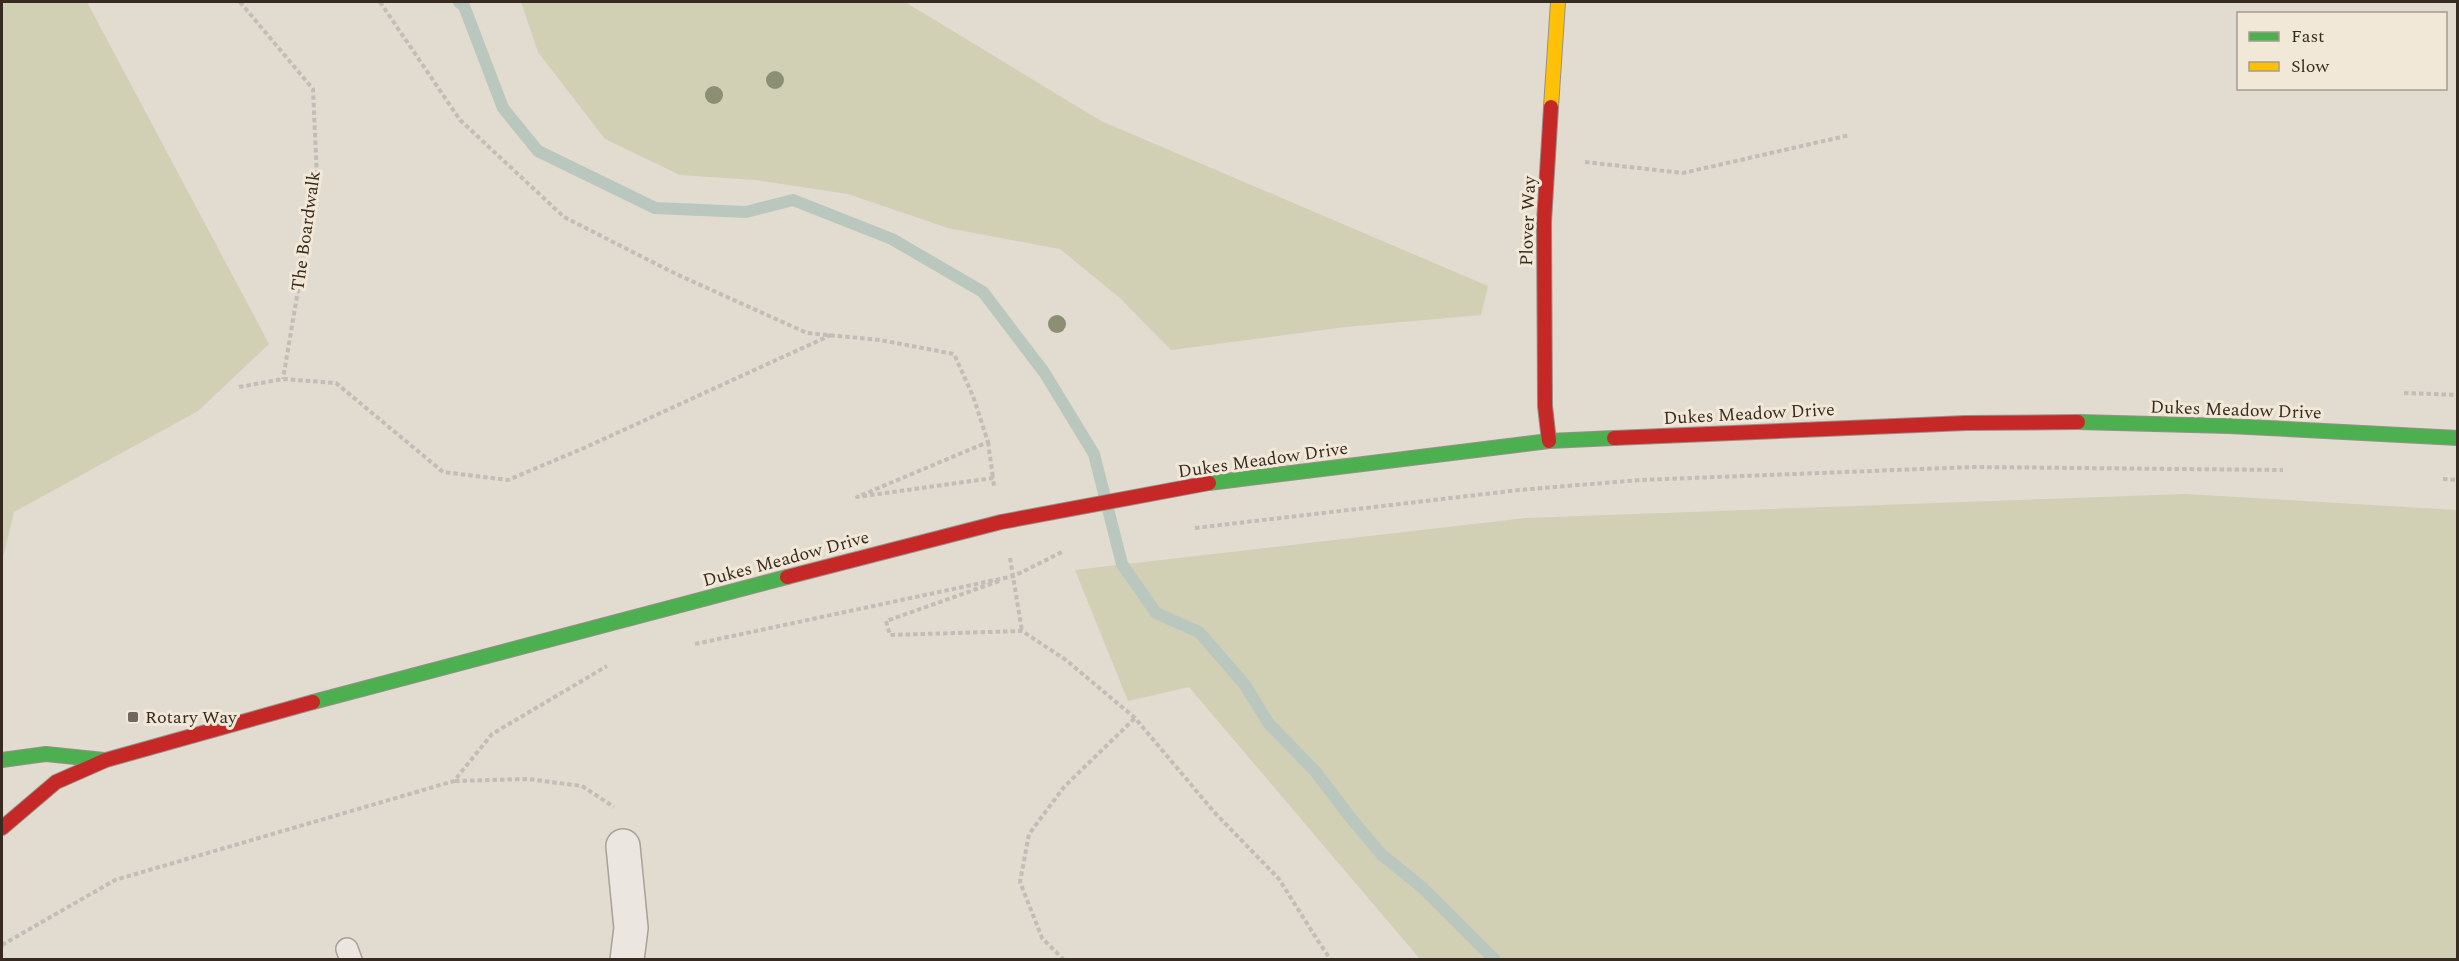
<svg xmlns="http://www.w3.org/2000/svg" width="2459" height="961" viewBox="0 0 2459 961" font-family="Spectral,serif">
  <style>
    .green { fill: #d1cfb4 }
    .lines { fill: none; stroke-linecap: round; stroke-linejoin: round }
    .stream { stroke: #bac7be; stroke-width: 12 }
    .lane-casing { stroke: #a7a198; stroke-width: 24 }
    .street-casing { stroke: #a7a198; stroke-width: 36 }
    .fast-casing { stroke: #979088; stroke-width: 16 }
    .slow-casing { stroke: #979088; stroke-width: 16 }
    .jam-casing { stroke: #979088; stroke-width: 16 }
    .path { stroke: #c2beb7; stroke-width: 4; stroke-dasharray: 4.5 3; stroke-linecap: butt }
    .lane { stroke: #ebe7e0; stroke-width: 21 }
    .street { stroke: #ebe7e0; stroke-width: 33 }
    .fast { stroke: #4caf50; stroke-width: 14 }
    .slow { stroke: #ffc107; stroke-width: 14 }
    .jam { stroke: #c62828; stroke-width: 14 }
    .tree { fill: #8d8f75 }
    .poi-dot { fill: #72685e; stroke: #f2e8d7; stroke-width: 2 }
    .labels { text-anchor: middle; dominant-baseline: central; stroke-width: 6; stroke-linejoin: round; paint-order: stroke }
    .street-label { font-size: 18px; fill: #362a21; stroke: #f2e8d7 }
    .poi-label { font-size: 18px; fill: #362a21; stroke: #f2e8d7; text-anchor: start }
  </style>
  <rect width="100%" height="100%" fill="#e1dbd0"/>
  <path class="green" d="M 2,2 L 87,2 L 269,344 L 198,411 L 14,512 L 2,561 Z
    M 521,2 L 905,2 L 1101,121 L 1488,286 L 1481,315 L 1345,327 L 1171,350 L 1120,298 L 1060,249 L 948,228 L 848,194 L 756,180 L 680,175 L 605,139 L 538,52 Z
    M 2185,494 L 2457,510 L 2457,959 L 1420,959 L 1189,687 L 1128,701 L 1075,570 L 1527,518 Z"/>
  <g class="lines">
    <path class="stream" d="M 459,2 L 464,6 L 503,108 L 538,151 L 655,208 L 746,212 L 793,200 L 892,239 L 983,292 L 1044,372 L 1094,454 L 1122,564 L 1156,613 L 1199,632 L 1245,685 L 1269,724 L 1315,771 L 1350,817 L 1381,854 L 1424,889 L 1495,960"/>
    <g class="lane-casing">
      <path id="lane" d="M 347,949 L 351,960"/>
    </g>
    <g class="street-casing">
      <path id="street" d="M 623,846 L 631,928 L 627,960"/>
    </g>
    <g class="fast-casing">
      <path id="fast" d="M 2078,422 L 2229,426 L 2458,438
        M 1209,483 L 1549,441 L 1614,438
        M 313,702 L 787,577
        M 2,760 L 46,754 L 104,760"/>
    </g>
    <g class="slow-casing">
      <path id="slow" d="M 1551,107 L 1558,2"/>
    </g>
    <g class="jam-casing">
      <path id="jam" d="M 1614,438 L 1966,423 L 2078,422
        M 1549,441 L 1545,406 L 1544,222 L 1551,107
        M 787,577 L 1001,522 L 1209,483
        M 2,828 L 56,782 L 106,760 L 313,702"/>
    </g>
    <path class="path" d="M 240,2 L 313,89 L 317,178 L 283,379
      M 380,2 L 460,120 L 564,217 L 676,274 L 807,333 L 880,340 L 954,354 L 973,396 L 988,442 L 857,497 L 993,478 L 994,486
      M 1585,162 L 1683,173 L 1850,135
      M 239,387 L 283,379 L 336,383 L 443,472 L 508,480 L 584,448 L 831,335
      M 2404,393 L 2458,395
      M 988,442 L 993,478
      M 2443,479 L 2458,480
      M 1195,528 L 1519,490 L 1640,480 L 1973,467 L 2283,470
      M 1010,558 L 1022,631
      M 999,581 L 886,621 L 890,635 L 1022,631 L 1066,660 L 1135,718 L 1215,813 L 1279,879 L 1318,941 L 1331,960
      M 695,644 L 1014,576 L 1062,552
      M 455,781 L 528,779 L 582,786 L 614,807
      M 2,945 L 115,880 L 454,781 L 492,734 L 607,666
      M 1064,960 L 1042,938 L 1020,882 L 1029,834 L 1064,787 L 1135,718"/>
    <use href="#lane" class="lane"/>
    <use href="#street" class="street"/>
    <use href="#fast" class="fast"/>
    <use href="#slow" class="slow"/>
    <use href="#jam" class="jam"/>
  </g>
  <g class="tree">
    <circle cx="775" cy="80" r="9"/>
    <circle cx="714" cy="95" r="9"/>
    <circle cx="1057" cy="324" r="9"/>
  </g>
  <rect class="poi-dot" x="127" y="711" width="12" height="12" rx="3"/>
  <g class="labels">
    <g class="street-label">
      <text transform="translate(1528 221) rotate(-88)">Plover Way</text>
      <text transform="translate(306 231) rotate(-82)">The Boardwalk</text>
      <text transform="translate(2236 410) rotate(2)">Dukes Meadow Drive</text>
      <text transform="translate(1749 414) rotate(-3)">Dukes Meadow Drive</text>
      <text transform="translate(1263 460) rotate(-8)">Dukes Meadow Drive</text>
      <text transform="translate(786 559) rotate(-15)">Dukes Meadow Drive</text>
    </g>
    <g class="poi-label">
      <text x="145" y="717">Rotary Way</text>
    </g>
  </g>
  <rect width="2459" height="961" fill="none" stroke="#362a21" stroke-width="6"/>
  <rect x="2237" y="12" width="210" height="78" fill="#f2e8d7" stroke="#a79c8e" stroke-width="1.5"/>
  <rect x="2249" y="32" width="30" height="9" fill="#4caf50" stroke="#a79c8e" stroke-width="1.5"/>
  <text x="2291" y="42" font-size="18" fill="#362a21">Fast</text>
  <rect x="2249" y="62" width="30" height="9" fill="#ffc107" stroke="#a79c8e" stroke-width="1.5"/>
  <text x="2291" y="72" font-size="18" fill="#362a21">Slow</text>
</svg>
